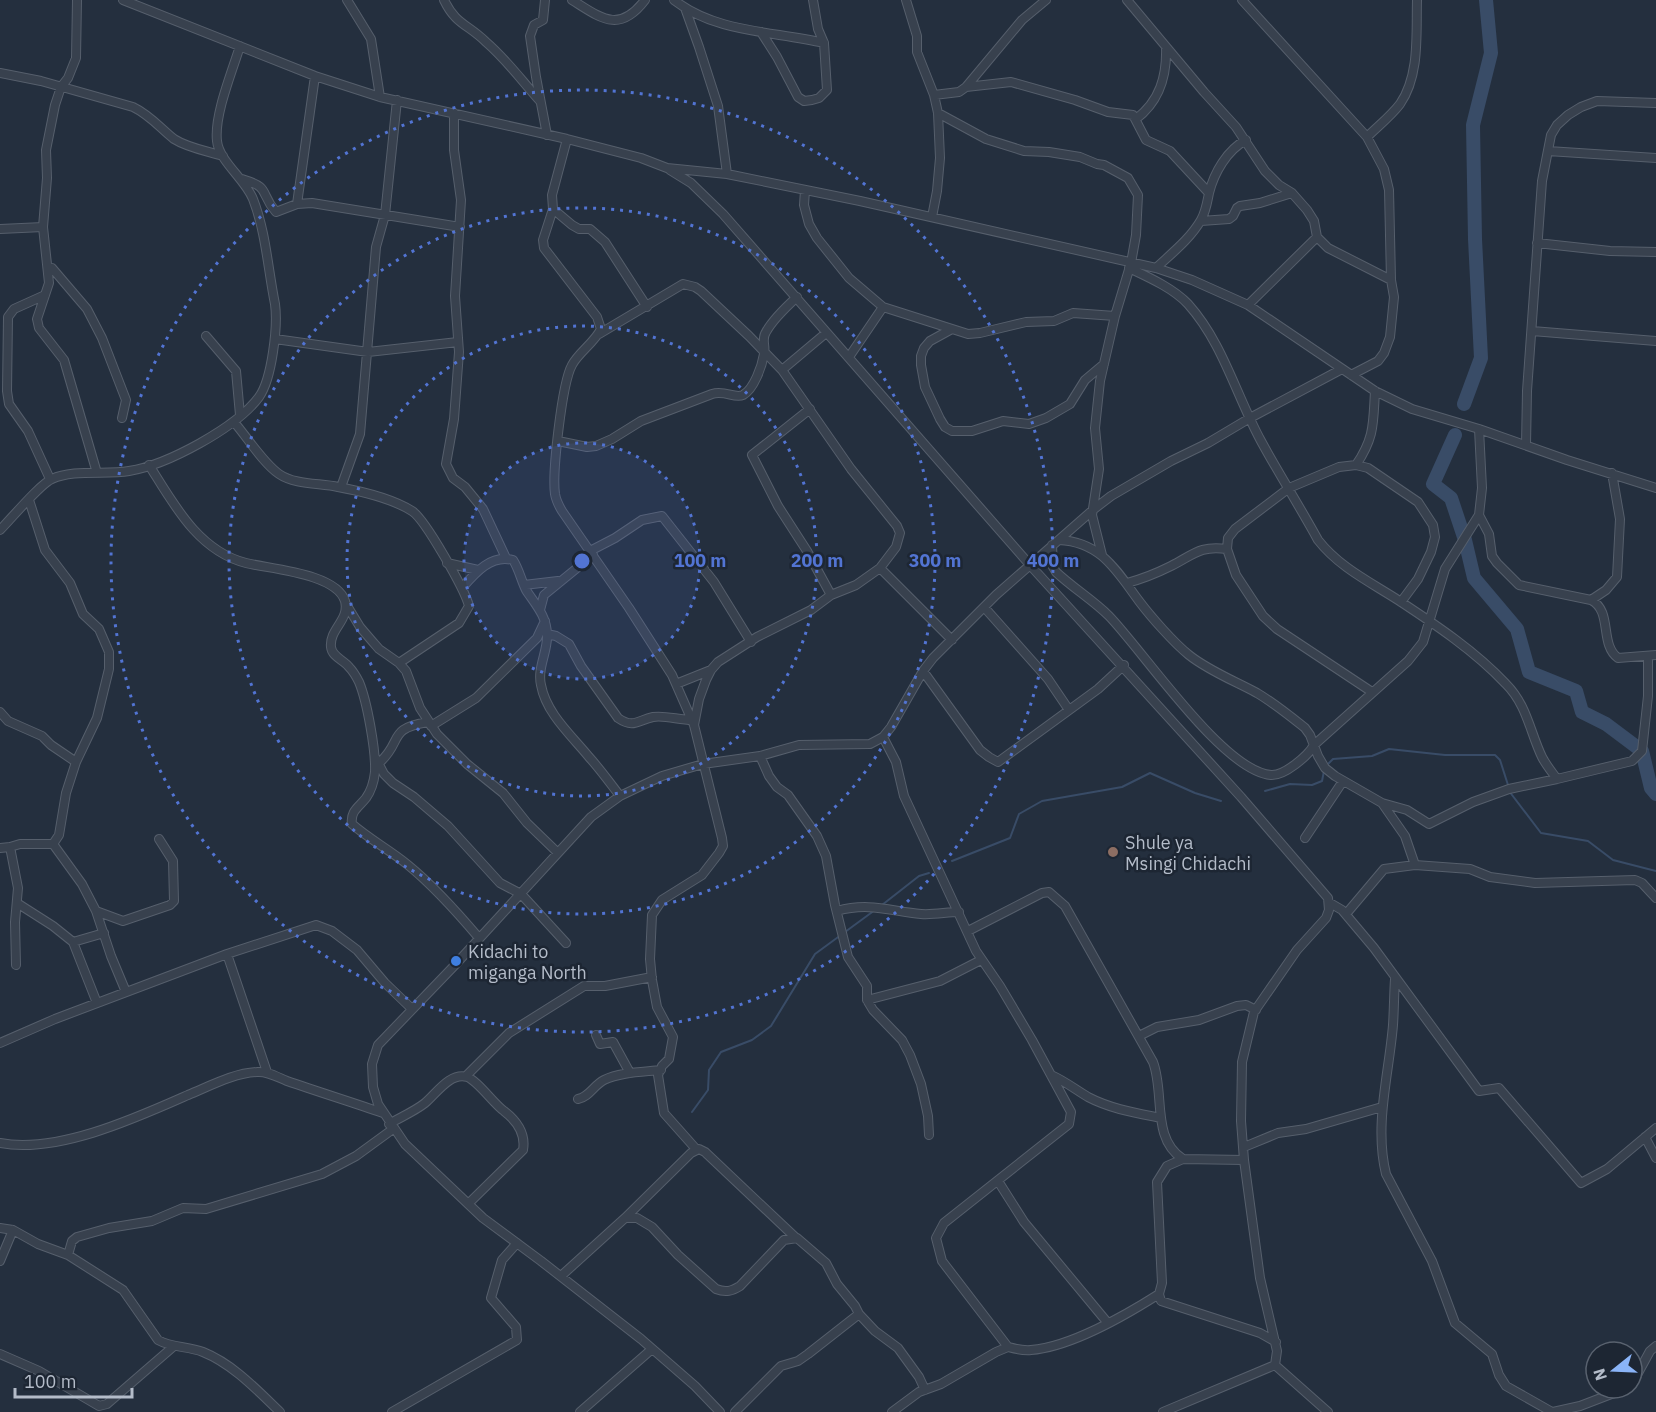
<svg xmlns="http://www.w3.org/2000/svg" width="1656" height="1412" viewBox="0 0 1656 1412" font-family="'IBM Plex Sans',sans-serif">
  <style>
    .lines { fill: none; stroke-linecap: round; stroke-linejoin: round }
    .stream { stroke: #394c67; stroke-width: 2 }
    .river { stroke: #394c67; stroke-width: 14 }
    .minor-casing { stroke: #565f6c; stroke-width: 10 }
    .minor { stroke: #38414e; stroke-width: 8 }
    .ring { fill: none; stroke: #5274d3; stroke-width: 3; stroke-dasharray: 3 6 }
    .education-dot { fill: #8d6e63; stroke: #1d2633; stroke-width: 2 }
    .shop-dot { fill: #3f7fe0; stroke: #1d2633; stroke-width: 2 }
    .labels { text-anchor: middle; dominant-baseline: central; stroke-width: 5; stroke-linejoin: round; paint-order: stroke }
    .poi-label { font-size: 18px; fill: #b4bcc9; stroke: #1d2633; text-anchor: start }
    .centre { fill: #5274d3; stroke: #1d2633; stroke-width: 3 }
    .ring-label { font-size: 18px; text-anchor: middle; font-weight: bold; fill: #5274d3; stroke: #1d2633; stroke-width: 5; stroke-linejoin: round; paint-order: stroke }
  </style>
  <rect width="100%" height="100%" fill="#242f3e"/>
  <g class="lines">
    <path class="stream" d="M 1326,766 L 1333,759 L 1372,756 L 1389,749 L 1445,755 L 1495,755 L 1500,760 L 1508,785
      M 1265,791 L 1290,784 L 1312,785 L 1322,781 L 1324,771
      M 1509,791 L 1541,833 L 1588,841 L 1613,860 L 1656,871
      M 952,861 L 1010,838 L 1019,814 L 1042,801 L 1122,787 L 1150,773 L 1195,793 L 1221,801
      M 882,905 L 919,876 L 929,873
      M 692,1112 L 708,1090 L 709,1070 L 721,1052 L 752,1040 L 771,1026 L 815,954 L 875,910"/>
    <path class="river" d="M 1464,404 L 1481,358 L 1475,239 L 1473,125 L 1491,53 L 1486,0
      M 1455,435 L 1433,484 L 1451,498 L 1465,540 L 1474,578 L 1517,629 L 1529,672 L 1576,691 L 1582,712 L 1606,724 L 1642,751 L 1651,788 L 1656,794"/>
    <g class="minor-casing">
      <path id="minor" d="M 77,0 L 76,58 L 68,78 L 61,87 L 55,105 L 46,150 L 47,178 L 43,227 L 49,283 L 37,319 L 39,328 L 64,360 L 97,473
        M 123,0 L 315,76 L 380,97 L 567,139 L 641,158 L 667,168 L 727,174 L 860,201 L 1156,268 L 1192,280 L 1248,305 L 1375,391 L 1412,409 L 1479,429 L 1567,460 L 1656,488
        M 347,0 L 371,39 L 380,97
        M 444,0 C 456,25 468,24 486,42 C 506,59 522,81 540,101
        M 545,0 L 543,20 L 534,25 L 530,36 L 536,77 L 547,135
        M 572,0 C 601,18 619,34 645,0
        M 674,0 C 716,33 773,31 824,43
        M 906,0 L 917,36 L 917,52 L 934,95 L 938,113 L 940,158 L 937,191 L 932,217
        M 1127,0 L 1204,92 L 1236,127 L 1265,171 L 1279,185 L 1292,193 L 1307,210 L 1314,221 L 1317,237 L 1328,248 L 1391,280
        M 1242,0 L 1367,137 L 1384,169 L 1389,190 L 1391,280 L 1394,297 L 1390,337 L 1384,353 L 1378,361 L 1351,375
        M 685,8 L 699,47 L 718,106 L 727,174
        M 761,32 L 777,57 L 798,97 L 804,101 L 812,100 L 819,98 L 827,90 L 824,43 L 818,29 L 813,0
        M 0,73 L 41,81 L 133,107 C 150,115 160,128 174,139 C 188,148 207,151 223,156
        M 315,76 L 297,204 L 312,203 L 460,227
        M 966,87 L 1011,82 L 1075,100 L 1108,112 L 1133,115 L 1146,140 L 1170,151 L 1209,193
        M 934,95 L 959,92 L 966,87 L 1022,20 L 1046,0
        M 454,113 L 454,150 L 461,200 L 455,296 L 459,352 L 454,419 L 446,464 L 453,478 L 465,487 L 483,509 L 506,558
        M 938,113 L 986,139 L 1024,151 L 1049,152 L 1080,157 L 1097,164 L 1104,165 L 1128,178 L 1138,195 L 1136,235 L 1131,263 L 1115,316 L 1100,381 L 1095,428 L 1099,469 L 1092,515 L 1102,555
        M 1136,119 C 1160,101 1167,76 1166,47
        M 1367,137 C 1377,127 1391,116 1400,104 C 1420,75 1416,34 1417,0
        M 567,139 L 552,195 L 553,209 L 543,240 L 544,248 L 597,317 L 601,329 C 594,343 579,352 572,365 C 562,383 552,473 555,494 C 556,500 559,506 562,511 L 629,608 L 672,675 L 694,725 L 722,838 L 723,846 L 719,853 L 702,875 L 662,900 L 652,915 L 650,959 L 652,980 L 657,1007 L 673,1037 L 669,1059 L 662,1066 L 658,1075 L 664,1113 L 696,1149
        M 1548,151 L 1656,158
        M 670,170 L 691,183 L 723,214 L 1030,565 L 1241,797 L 1328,898 L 1329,910 L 1326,918 L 1297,950 L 1254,1012 L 1242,1062 L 1241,1121 L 1244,1160 L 1260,1278 L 1277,1351 L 1275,1365 L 1163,1412
        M 242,179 C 272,188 259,193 276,212 L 297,204
        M 805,190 L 804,205 L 809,224 L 817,238 L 849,278 L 883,307 L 968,334 L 980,333 L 1026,322 L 1054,321 L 1073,313 L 1115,316
        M 553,209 L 572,225 L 579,229 L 590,229 L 605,242 L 647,307
        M 1201,221 L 1229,219 L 1233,216 L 1237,208 L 1240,206 L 1260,203 L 1292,193
        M 0,229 L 43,227
        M 1537,243 L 1610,251 L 1656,252
        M 48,267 L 52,268 L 87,309 L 102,338 L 126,400 L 122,418
        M 1129,268 C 1148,277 1173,288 1188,304 C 1223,343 1236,395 1261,441 C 1279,474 1300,507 1318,540 C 1339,567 1370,582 1398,600 C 1436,625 1475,651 1506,684 C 1527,705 1530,732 1542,757 C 1546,765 1552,772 1557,779
        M 1156,268 C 1172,253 1190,239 1201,220 C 1206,211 1207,203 1209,193 C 1214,173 1227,150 1246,140
        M 45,295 L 14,309 L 8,317 L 7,391 L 9,404 L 28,431 L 50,479
        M 1248,305 L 1317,237
        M 950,330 L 930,341 L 924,348 L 921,356 L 921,365 L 925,387 L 940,419 L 945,427 L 952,431 L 972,431 L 1003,421 L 1029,424 L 1046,418 L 1070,404 L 1085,380 L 1104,364
        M 1532,331 L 1656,341
        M 599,334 L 683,284 L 695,287 L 701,291 L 749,336 L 782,370 L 851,469 L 897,526 L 900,533 L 896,547 L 880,568 L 856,585 L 831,595 L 811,610 L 757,637 L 718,662 L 711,670 L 706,680 L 699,699 L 694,725
        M 206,336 L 236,371 L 240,415
        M 275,339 L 368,352 L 458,342
        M 849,357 L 883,307
        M 782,370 L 826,333
        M 810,409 L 752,455 L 778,506 L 807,551 L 831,595
        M 234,422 C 247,437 263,463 279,474 C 295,485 320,483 338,487 C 360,491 393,499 412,511 C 425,519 465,590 469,606 L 459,623 L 399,663
        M 558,441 L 587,447 L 596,446 L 612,439 L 641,421 L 712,394 C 725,390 735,399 743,395 C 754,389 762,366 764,354 C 766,346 761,339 766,332 C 773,319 786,307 797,297
        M 1526,445 L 1527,391 L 1542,181 L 1551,135 L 1557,125 L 1568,115 L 1581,107 L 1597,101 L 1656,103
        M 149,465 C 173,503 198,551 246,563 C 269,569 336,573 345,601 C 350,620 329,629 331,647 C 332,657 344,660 349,667 C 353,671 357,678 359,682 C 367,701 376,751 375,772 C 374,781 371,791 366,798 C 359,807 350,811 352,824 C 369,839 390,850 408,865 C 435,887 457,912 479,938
        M 1356,465 C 1375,437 1373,423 1375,391
        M 341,487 L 360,434 L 376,247 L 385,215 L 397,100
        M 1479,515 L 1489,534 L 1492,556 L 1497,563 L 1519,585 L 1591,600 C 1613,611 1599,644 1618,658 L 1656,655
        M 0,530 C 10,520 41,483 52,479 C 73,469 106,475 129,471 C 167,465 236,428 259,397 C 272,379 278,326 275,304 C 268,270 266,232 253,199 C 245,179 219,161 217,141 C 214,115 232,72 240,46
        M 1059,540 C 1101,542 1116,570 1139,601 C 1151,617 1174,643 1189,655 C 1209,671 1235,681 1257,693 C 1274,703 1290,716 1305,728 L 1310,735 L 1318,756 L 1325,768 L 1335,776 L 1382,803 L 1407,810 L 1429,824 L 1473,802 L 1509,789 L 1557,779 L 1632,761 L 1642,751 L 1648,696 L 1648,657
        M 1052,545 L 1053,567 L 1056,572 C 1073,588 1093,600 1109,616 C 1144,652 1223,771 1271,775 C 1284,776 1308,756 1314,745 L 1408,661 L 1423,642 L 1445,569 L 1479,515 L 1482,488 L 1479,429
        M 590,551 L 615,538 L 642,520 L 662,516 L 714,582 L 751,642
        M 447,563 L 478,570
        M 880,568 L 952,640
        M 1127,583 C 1142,579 1157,573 1171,566 C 1193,555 1200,545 1227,549
        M 524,585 L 558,581
        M 462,588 C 475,573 491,554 513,560 C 519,569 521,580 526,590 C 535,604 547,616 547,635 C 548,651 537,668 541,685 C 546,713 571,735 589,757 C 600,769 610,783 620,796
        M 1591,600 L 1606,590 L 1617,577 L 1620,519 L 1612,473
        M 346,604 L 360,627 L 372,641 L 379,649 L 399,663 L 406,671 L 420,708 L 437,734 L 467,764 L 503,793 L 527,823 L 558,853
        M 984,607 L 1048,679 L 1069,710
        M 540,610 L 544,595 L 593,555
        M 547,634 L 556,636 L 569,644 L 581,666 L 618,718 C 634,729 638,720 653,717 C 665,715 679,720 692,720
        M 923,671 L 980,750 L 989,757 L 998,762 L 1098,689 L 1124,665
        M 676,684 L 711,670
        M 1372,692 L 1277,629 L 1263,616 L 1236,575 L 1227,549 L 1228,538 L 1235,529 L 1289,488 L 1339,467 L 1356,465 L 1368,468 L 1418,502 L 1433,525 L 1435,537 L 1431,552 L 1418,579 L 1401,602
        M 0,712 L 8,721 L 42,736 L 51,745 L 76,762
        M 431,726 L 476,698 L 537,638 L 545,621
        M 883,737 L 896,762 L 904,796 L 976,951 L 1000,986 L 1032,1040 L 1071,1112 L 1069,1124 L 944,1223 L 936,1238 L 942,1261 L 1008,1347 C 1016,1349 1023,1351 1031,1350 C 1070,1347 1126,1315 1159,1294 L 1162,1283 L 1157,1182 L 1167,1166 L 1183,1159 C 1151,1139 1165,1093 1153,1062 L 1065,906 L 1049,892 L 1042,893 L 968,931
        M 760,756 L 769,776 L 777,787 L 788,795 L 817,836 L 826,856 L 835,905 L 848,957 L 867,986 L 867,1000 L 873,1010 L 902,1040 L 910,1055 L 921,1084 L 928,1116 L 929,1135
        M 375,757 L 384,774 L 393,783 L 414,797 L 448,826 L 500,883 L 521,894 L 566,943
        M 379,763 C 404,741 386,729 428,722
        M 1382,803 L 1405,836 L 1415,865
        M 1305,838 L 1343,781
        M 53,844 L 82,884 L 96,911 L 111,956 L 126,992
        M 10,847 L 20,844 L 53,844 L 59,835 L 66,793 L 76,762 L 97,718 L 109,669 L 109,652 L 99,629 L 83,614 L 70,583 L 45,550 L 29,500
        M 0,848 L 10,847 L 18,888 L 15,922 L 16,965
        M 17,903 L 53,926 L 73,942 L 97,1003
        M 1330,903 L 1342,910 L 1374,948 L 1479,1091 L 1499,1088 L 1581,1183 L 1607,1169 L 1656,1128
        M 96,911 L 123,921 L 170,905 L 174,901 L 173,861 L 159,839
        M 837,911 C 869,902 890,911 921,914 C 934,915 947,912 959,912
        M 1346,914 L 1384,869 L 1415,865 L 1470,869 L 1490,877 L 1535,883 L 1635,880 L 1642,883 L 1656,898
        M 73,942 L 104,933
        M 227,954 L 267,1072
        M 1395,979 C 1394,994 1394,1010 1393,1025 C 1389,1074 1374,1125 1386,1174 L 1432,1261 L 1455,1323 L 1492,1354 L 1499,1375 L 1506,1386 L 1552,1412
        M 867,1000 L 940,981 L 981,960
        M 596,1035 L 600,1044 L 613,1042 L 630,1073
        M 1139,1036 L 1157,1027 L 1199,1020 L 1237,1006 L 1246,1005 L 1256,1010
        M 0,1043 L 55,1019 L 227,954 L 316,925 L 332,931 L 357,950 L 385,983 L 411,1008
        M 1051,1075 C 1065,1081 1076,1090 1088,1097 C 1111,1109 1136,1113 1161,1118
        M 466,1076 L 509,1033 L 584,986 L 605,986 L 652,977
        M 578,1099 C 589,1097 594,1085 604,1080 C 620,1072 643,1072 661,1070
        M 389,1124 C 401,1117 415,1111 425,1103 C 436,1094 450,1072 467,1077 C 477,1080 494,1104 504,1111 C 517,1121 526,1133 523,1150 L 468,1204
        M 1645,1137 L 1656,1158
        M 0,1143 C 57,1154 136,1118 188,1095 C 210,1086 234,1073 257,1072 C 268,1071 277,1077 287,1081 C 319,1092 351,1102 383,1113
        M 1244,1147 L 1278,1133 L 1306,1129 L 1382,1107
        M 1183,1159 L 1244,1160
        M 998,1181 L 1024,1222 L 1107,1322
        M 625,1218 L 691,1153 L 699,1149 L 705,1152 L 796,1238
        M 0,1228 L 13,1230 L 38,1244 L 68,1255 L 123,1290 L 158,1340 C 172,1348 188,1346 203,1352 C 233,1364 257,1390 280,1412
        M 68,1255 L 72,1241 L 77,1237 L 109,1228 L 152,1221 L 183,1208 L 206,1209 L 322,1174 L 356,1156 L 393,1129
        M 0,1261 L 13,1230
        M 561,1276 L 625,1218 L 637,1218 L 652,1227 L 678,1255 L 716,1289 C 726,1293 732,1291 740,1286 L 784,1240 L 797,1238 L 826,1263 L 837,1284 L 855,1306 L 859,1314 L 875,1331 L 898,1348 L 919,1377 L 925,1390
        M 1159,1294 L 1161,1301 L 1260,1333 L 1276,1342
        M 0,1354 L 39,1371 L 99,1406 L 107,1404 L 174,1346
        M 1275,1365 L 1328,1412
        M 1632,1384 L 1650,1351 L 1656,1346
        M 392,1412 L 517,1340 L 516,1327 L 491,1298 L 502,1260 L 517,1243
        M 580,1412 L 652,1349
        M 720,1412 L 695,1386 L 641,1339 L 541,1261 L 483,1218 L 405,1144 L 378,1104 L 373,1087 L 372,1064 L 378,1045 L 454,966 L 591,817 L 620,796 L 662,776 L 703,764 L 760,756 L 799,745 L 870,744 L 883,737 L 891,727 L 923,671 L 933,658 L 996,595 L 1094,509 L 1111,496 L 1171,461 L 1208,443 L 1250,418 L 1342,369
        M 735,1412 L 781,1366 L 798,1361 L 808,1354 L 859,1314
        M 892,1412 L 919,1392 L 941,1384 L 996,1352 L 1008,1347
        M 1553,1412 L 1580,1406 L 1627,1388"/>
    </g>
    <use href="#minor" class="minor"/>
  </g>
  <circle cx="582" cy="561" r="118" fill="#5274d3" fill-opacity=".12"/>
  <g class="ring">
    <circle cx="582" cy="561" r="118"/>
    <circle cx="582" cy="561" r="235"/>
    <circle cx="582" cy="561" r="353"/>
    <circle cx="582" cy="561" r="471"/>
  </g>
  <circle class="education-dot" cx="1113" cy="852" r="6"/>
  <circle class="shop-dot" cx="456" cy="961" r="6"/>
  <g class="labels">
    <g class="poi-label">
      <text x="1125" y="842">Shule ya<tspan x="1125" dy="21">Msingi Chidachi</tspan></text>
      <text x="468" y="951">Kidachi to<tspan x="468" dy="21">miganga North</tspan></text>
    </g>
  </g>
  <circle cx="582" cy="561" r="9" class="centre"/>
  <g class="ring-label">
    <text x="700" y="567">100 m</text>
    <text x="817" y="567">200 m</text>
    <text x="935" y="567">300 m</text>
    <text x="1053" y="567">400 m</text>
  </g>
  <g transform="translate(1614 1370) rotate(252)"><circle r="28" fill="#1d2633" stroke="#59626f" stroke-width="1.5"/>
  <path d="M0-4.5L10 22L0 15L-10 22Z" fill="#8ab4f8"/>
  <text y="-9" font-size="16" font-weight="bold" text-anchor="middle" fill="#b4bcc9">N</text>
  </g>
  <path d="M15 1388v9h117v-9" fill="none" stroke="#b4bcc9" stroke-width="3"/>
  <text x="24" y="1388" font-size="18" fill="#b4bcc9" stroke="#1d2633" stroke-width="4.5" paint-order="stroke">100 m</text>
</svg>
